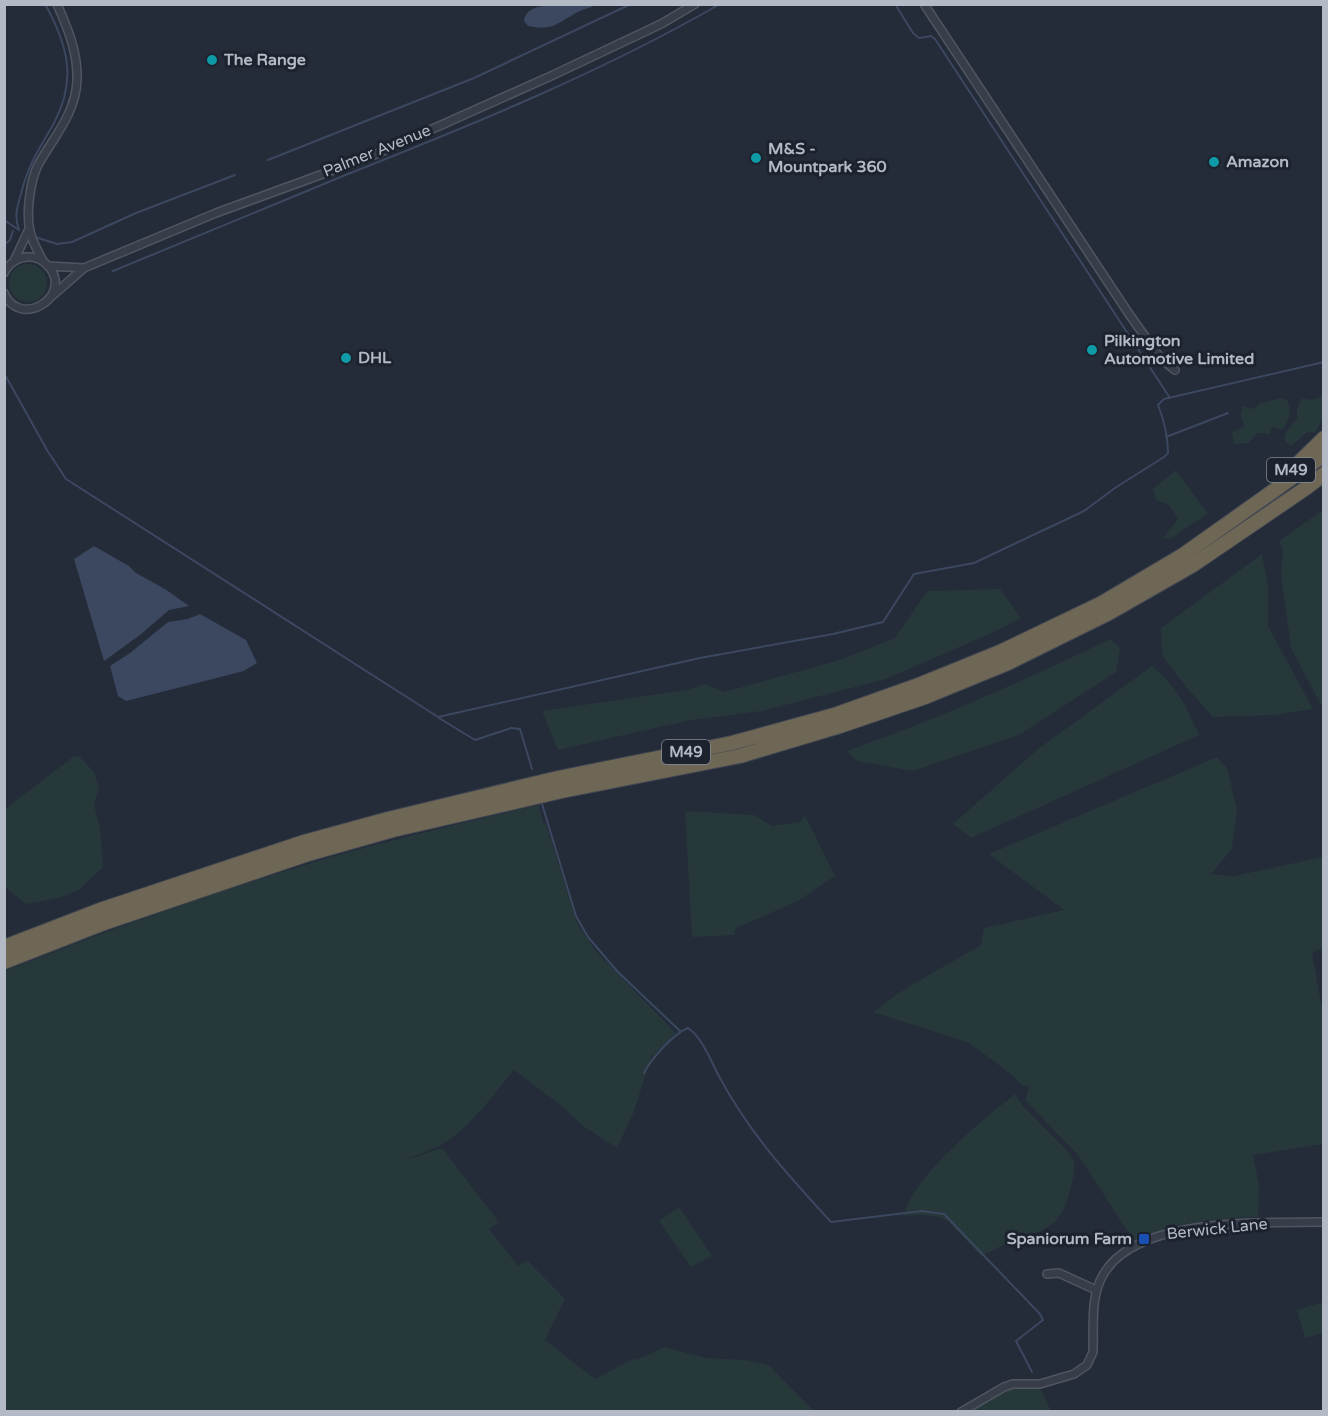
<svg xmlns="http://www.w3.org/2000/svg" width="1328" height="1416" viewBox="0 0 1328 1416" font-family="'Varela Round',sans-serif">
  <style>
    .green { fill: #27383b }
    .water { fill: #3b4860 }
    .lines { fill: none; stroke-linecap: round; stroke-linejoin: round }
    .stream { stroke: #3b4860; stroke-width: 2 }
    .street-casing { stroke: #505661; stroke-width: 10 }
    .highway-casing { stroke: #404651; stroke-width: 16 }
    .street { stroke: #383e49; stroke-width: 7 }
    .highway { stroke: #6e6756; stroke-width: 14 }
    .culture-dot { fill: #0f9aa8; stroke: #1d232e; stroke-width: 2 }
    .transit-dot { fill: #1a4fb4; stroke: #1d232e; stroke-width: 2 }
    .labels { text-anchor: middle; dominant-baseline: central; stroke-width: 6; stroke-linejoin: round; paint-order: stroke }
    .shield { fill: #1d232e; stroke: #868c98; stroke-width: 1.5 }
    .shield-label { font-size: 15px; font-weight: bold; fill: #b3b9c5 }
    .poi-label { font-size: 16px; font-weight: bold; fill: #b3b9c5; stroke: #1d232e; text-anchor: start }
    .street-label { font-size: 16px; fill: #b3b9c5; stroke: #1d232e }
  </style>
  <rect width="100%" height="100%" fill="#242b39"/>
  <path class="green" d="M9 283a19 19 0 1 1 38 0a19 19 0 1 1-38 0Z
    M 1323,396 L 1323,420 L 1321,421 L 1316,432 L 1306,433 L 1291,446 L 1285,442 C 1283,432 1291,426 1297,419 L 1297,409 L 1302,398 L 1310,400 Z
    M 1281,398 L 1287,400 C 1292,411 1290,419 1282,429 L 1272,427 L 1270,434 L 1258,433 L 1248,443 L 1234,444 L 1232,432 L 1245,426 L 1240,415 L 1243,406 L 1253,409 L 1260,403 Z
    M 1176,470 L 1208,514 L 1181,531 L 1171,539 L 1163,538 L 1178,519 L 1169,505 L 1156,500 L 1153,489 Z
    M 1323,510 L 1323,709 L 1291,648 L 1281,575 L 1283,551 L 1279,541 Z
    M 1262,554 L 1268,586 L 1268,626 L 1313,709 L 1275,715 L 1214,717 C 1209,715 1165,661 1163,656 C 1161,647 1161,636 1161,628 Z
    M 1000,589 L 1021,618 L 994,632 L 886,679 L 762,711 L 691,720 L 558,750 L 542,711 L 686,690 L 706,684 L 724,692 L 840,660 L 895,638 L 927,591 Z
    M 1110,639 L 1120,648 L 1116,672 L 1019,735 L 913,771 L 857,761 L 847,751 C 937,719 1024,681 1110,639 Z
    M 1152,666 C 1178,688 1185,704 1199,735 L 971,838 L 953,824 L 1038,749 Z
    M 79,756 L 94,772 L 99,788 L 94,805 L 100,828 L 103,867 L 79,890 L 59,898 L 26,904 L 5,887 L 5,809 L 73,757 Z
    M 1217,757 L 1227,768 L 1237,809 L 1232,849 L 1211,874 L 1234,876 L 1323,857 L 1323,948 L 1312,953 L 1323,1014 L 1323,1144 L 1253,1155 L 1259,1185 L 1258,1217 C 1215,1218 1173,1223 1134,1241 L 1078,1155 L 1025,1100 L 1029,1087 L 1022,1085 L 1012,1075 L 969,1043 L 873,1012 C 906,985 945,967 981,945 L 984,928 L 1064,910 L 989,854 Z
    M 539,805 L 543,823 L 546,824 L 577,923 L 595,950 L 676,1033 L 651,1058 L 633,1114 L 617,1148 L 583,1126 L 563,1107 L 514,1070 C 493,1095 468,1131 439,1146 C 428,1152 415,1155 405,1160 L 442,1148 L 499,1222 L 489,1229 L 518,1266 L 527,1260 L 565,1299 L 545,1340 L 595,1379 L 635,1358 L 636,1360 L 665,1347 L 705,1358 L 744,1360 L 769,1365 L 814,1411 L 5,1411 L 5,971 C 123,924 244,881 367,847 C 424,832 482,818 539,805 Z
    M 685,811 L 754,815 L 772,826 L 800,822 L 805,815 L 835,876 L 798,901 L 736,928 L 734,935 L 692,937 Z
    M 1015,1094 L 1023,1106 L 1071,1155 C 1077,1165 1074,1174 1071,1186 C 1062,1230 1043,1230 1007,1244 C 998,1247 990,1252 981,1256 L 949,1222 C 936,1213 918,1215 903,1216 C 917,1172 979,1123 1015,1094 Z
    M 679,1207 L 712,1256 L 691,1267 L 659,1221 Z
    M 1323,1302 L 1323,1333 L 1305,1338 L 1297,1310 Z
    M 1022,1387 L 1040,1388 L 1051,1411 L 970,1412 C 986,1400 1001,1389 1022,1387 Z"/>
  <path class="water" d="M 555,5 L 555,4 L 596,5 C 590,8 584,9 578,12 C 557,23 554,31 528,26 L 524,21 C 526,6 543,6 555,5 Z
    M 94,546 L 129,566 L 136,573 L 165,589 L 189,606 L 169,610 L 140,635 L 104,661 L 74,559 Z
    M 200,614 L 246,640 L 257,663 L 244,671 L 126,701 L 118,696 L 110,666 L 130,653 L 168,622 L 188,619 Z"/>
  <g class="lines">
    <path class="stream" d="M 895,4 L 913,33 L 919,38 L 931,36 L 935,39 L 1170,398
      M 268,160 L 474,78 L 631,4
      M 4,220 L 19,230
      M 19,230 C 14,217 17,207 21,194 C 29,162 39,150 54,123 C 77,80 68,45 45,4
      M 35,237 L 57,244 L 72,242 L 136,213 L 235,175
      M 4,245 L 10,240 L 13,231
      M 113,271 C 192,239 270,206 348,174 C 474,124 602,72 720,4
      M 4,373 L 47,450 L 66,479 L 438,717 L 700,658 L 833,634 L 883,622 L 914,574 L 974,563 L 1084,511 L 1115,488 L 1164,457 L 1168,453 C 1168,436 1164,420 1158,405 L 1164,399 L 1324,362
      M 1166,437 L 1228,413
      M 439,718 L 475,740 L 511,728 L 520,729 L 532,769
      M 542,804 L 576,916 L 588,937 L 617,971 L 680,1031
      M 644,1073 C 651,1059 673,1034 688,1028 C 703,1038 711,1062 720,1078 C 750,1134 788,1175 831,1222 L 922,1211 L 944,1214 L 1040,1314 L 1043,1320 L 1016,1341 L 1032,1372
      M 1210,1235 L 1254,1230"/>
    <g class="street-casing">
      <path id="street" d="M 924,4 L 1129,314 L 1161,359 L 1175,370
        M 14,261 L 29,229
        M 43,261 C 38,251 32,242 30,231 C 26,214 30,183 37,167 C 52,139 76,114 77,80 C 78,53 68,29 57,4
        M 48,266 L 84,268 L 216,213 L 372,156 L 551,76 L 661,24 L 695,4
        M 4,273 C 9,263 19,256 30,257 C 38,257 45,262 50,268 C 72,298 19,329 4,293
        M 52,296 L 84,268
        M 1047,1274 L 1059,1273 L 1096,1290
        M 961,1412 L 1004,1387 L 1013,1384 L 1040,1384 L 1074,1374 L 1087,1365 L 1093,1352 C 1094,1326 1090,1297 1103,1275 C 1136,1216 1264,1223 1324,1222"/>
    </g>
    <g class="highway-casing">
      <path id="highway" d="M 1287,474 L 1324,438
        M 4,947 L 100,910 L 304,842 L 388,819 L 558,778 L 732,743 L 834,715 L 921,684 L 1000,652 L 1102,603 L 1183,555 L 1324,455
        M 4,962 L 104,923 L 308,854 L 393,830 L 562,791 L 740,756 L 840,726 L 925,697 L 1008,663 L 1109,613 L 1193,565 L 1306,488 L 1324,474"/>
    </g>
    <use href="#street" class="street"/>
    <use href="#highway" class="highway"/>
  </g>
  <g class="culture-dot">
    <circle cx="212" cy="60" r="6"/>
    <circle cx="756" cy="158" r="6"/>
    <circle cx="1214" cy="162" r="6"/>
    <circle cx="1092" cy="350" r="6"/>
    <circle cx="346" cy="358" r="6"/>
  </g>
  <rect class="transit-dot" x="1138" y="1233" width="12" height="12" rx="3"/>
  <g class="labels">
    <g class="shield">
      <rect x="1267" y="458" width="48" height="24" rx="4.5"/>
      <rect x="662" y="740" width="48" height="24" rx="4.5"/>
    </g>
    <g class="shield-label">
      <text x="1291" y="470">M49</text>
      <text x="686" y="752">M49</text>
    </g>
    <g class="poi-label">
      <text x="224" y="60">The Range</text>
      <text x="768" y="149">M&amp;S -<tspan x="768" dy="18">Mountpark 360</tspan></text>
      <text x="1226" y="162">Amazon</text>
      <text x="1104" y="341">Pilkington<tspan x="1104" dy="18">Automotive Limited</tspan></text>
      <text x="358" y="358">DHL</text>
      <text x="1132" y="1239" text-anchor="end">Spaniorum Farm</text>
    </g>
    <g class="street-label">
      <text transform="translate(377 151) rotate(-22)">Palmer Avenue</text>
      <text transform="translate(1217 1229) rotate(-6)">Berwick Lane</text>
    </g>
  </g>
  <rect width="1328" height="1416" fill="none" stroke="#b3b9c5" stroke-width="12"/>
</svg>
